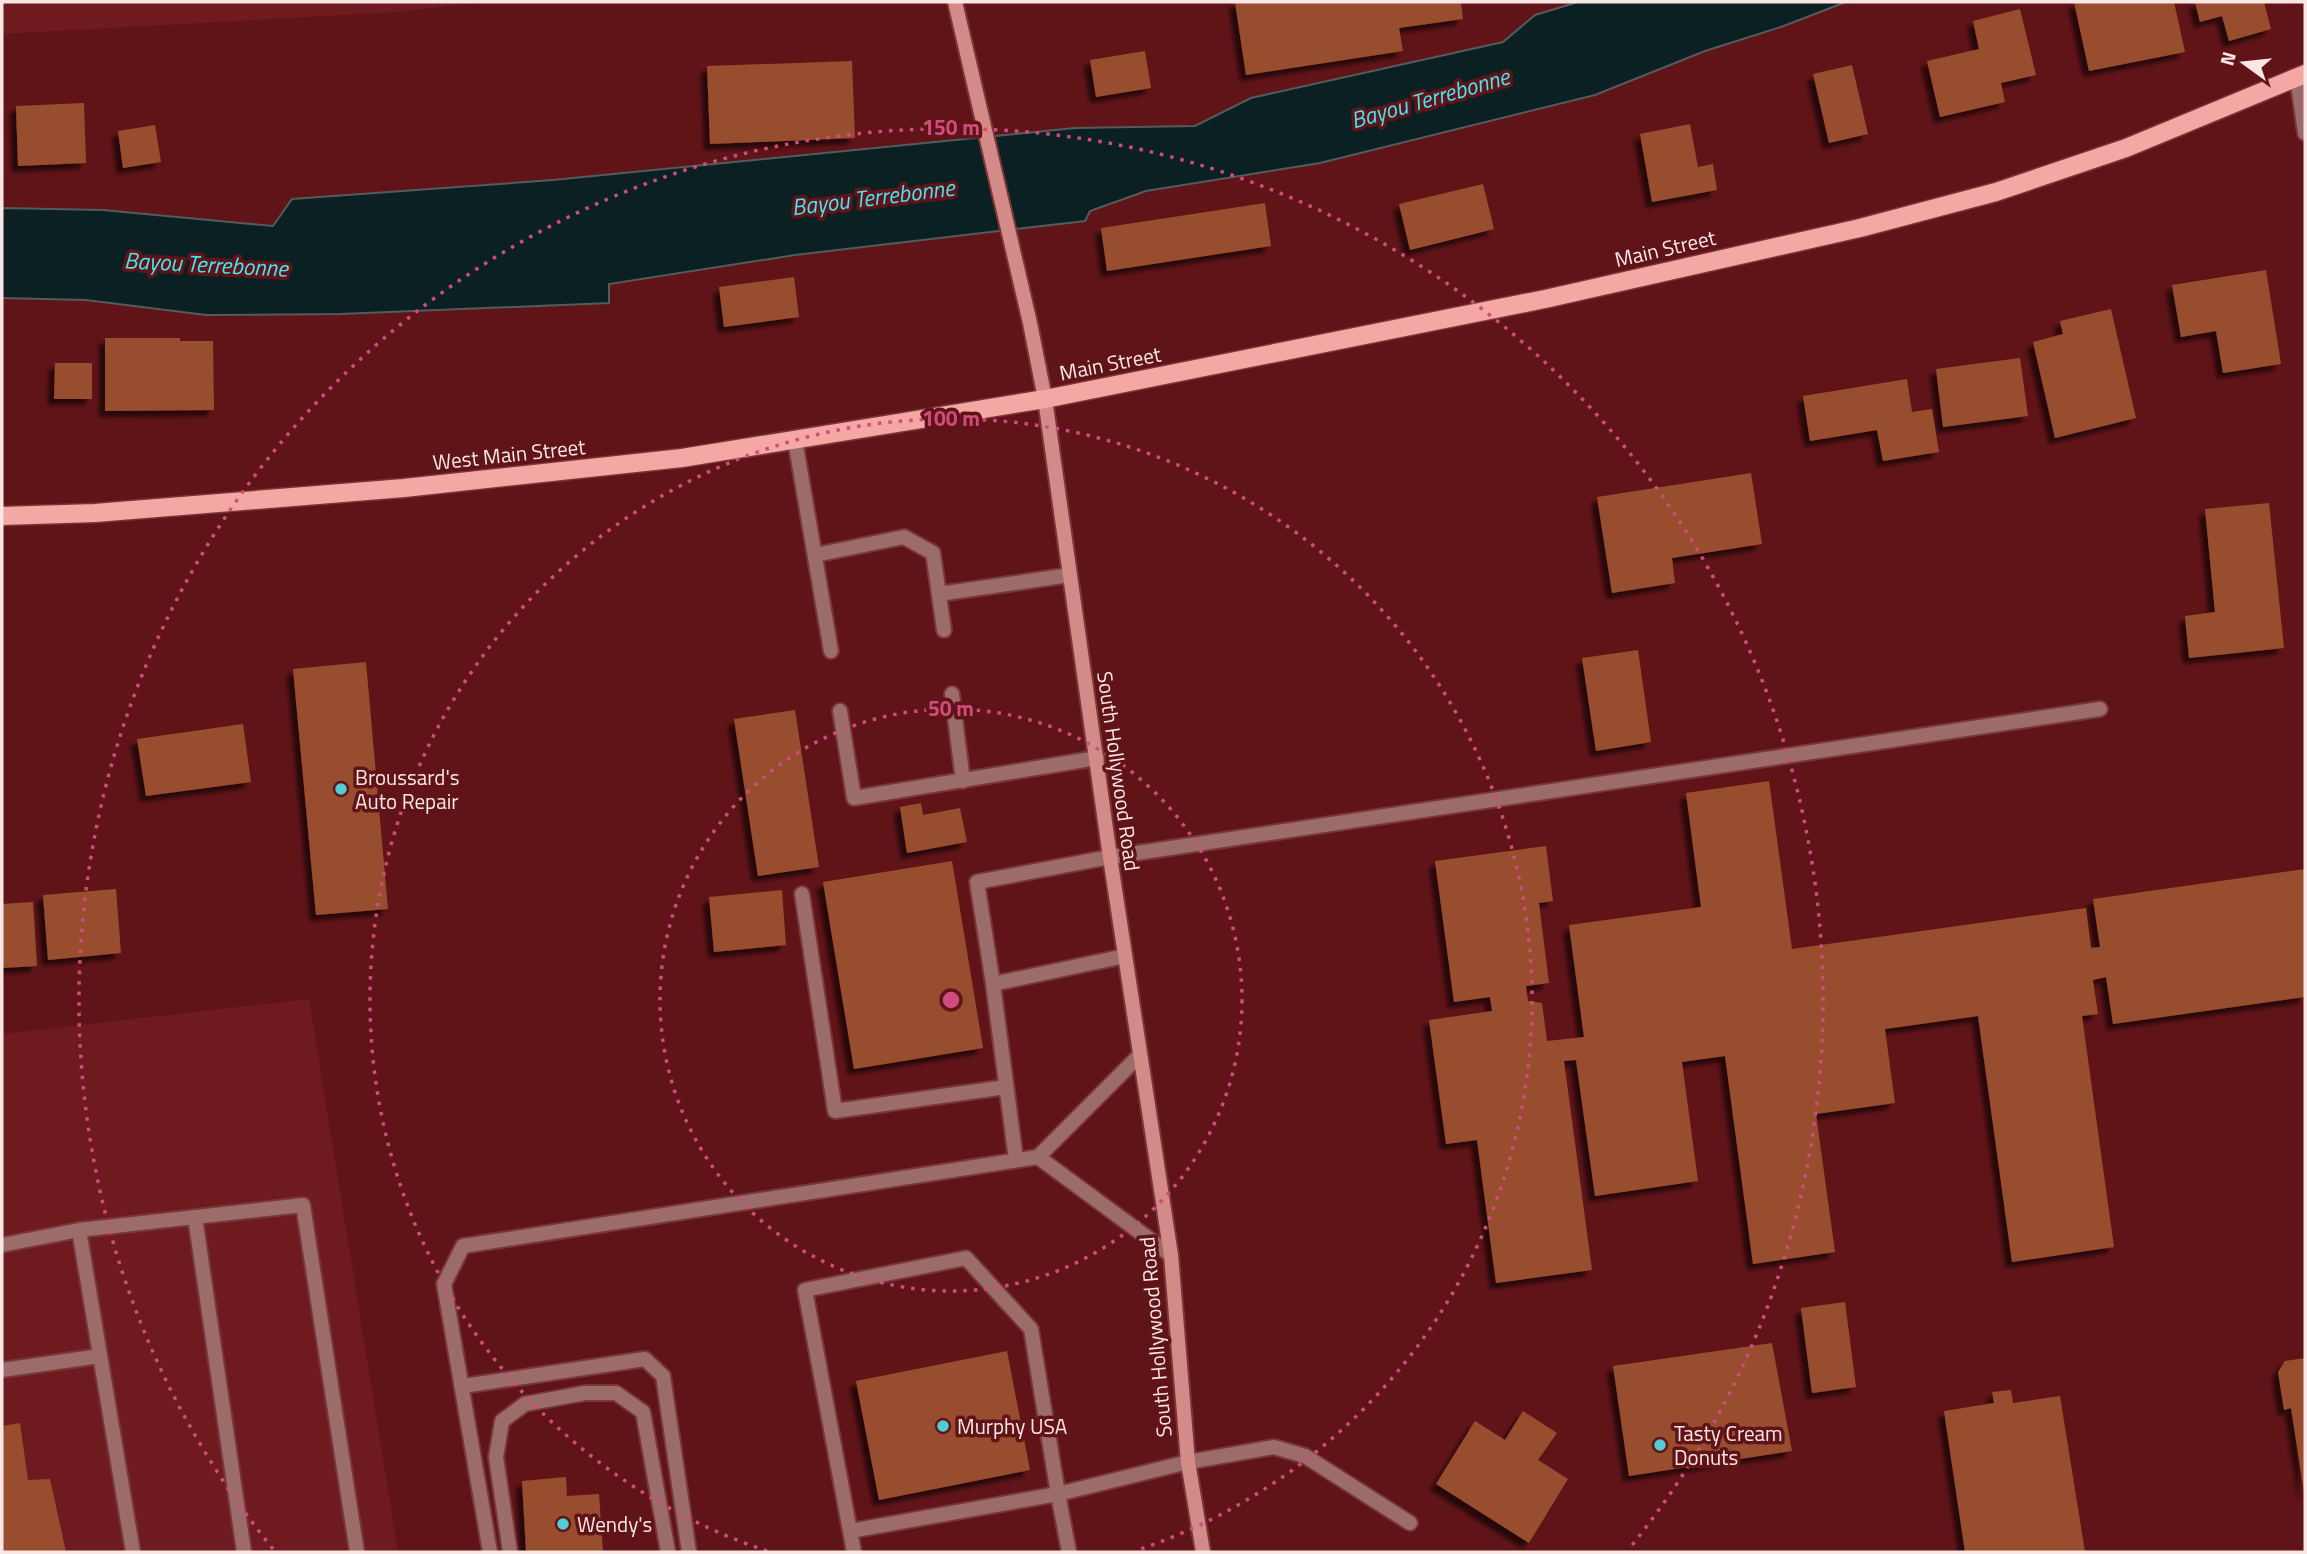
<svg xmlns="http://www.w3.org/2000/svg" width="2307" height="1554" viewBox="0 0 2307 1554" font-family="'Titillium Web',sans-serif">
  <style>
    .built { fill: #6f1a1f }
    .water { fill: #0b2022; stroke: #535b5c; stroke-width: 2 }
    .building { fill: #974e2e; filter: url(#shadow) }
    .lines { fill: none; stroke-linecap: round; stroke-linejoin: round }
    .lane-casing { stroke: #793639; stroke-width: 18 }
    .street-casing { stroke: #793639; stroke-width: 18 }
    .secondary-casing { stroke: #793639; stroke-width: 18 }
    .primary-casing { stroke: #793639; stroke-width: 21 }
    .lane { stroke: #9b6c69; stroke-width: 14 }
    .street { stroke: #9b6c69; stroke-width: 14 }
    .secondary { stroke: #d48a86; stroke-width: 14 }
    .primary { stroke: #f5a7a3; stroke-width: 18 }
    .ring { fill: none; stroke: #d04c7e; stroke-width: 3.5; stroke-dasharray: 3.5 7 }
    .poi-dot { fill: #52ccd6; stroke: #601418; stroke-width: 2.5 }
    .labels { text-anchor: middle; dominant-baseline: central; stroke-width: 7; stroke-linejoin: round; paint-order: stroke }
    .street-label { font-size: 21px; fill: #fae6e5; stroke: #601418 }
    .poi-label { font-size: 21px; fill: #fae6e5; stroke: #601418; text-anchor: start }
    .water-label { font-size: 23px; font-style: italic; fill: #41e8f5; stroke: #601418 }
    .centre { fill: #d04c7e; stroke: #601418; stroke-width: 3.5 }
    .ring-label { font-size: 21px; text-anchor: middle; font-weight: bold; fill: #d04c7e; stroke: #601418; stroke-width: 7; stroke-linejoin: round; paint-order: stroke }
  </style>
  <defs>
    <filter id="shadow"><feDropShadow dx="-6" dy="6" stdDeviation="2" flood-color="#0009"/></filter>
  </defs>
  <rect width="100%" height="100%" fill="#601418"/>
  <path class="built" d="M 2,2 L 481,2 L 399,12 L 2,34 Z
    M 309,999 L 398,1552 L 2,1552 L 2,1034 Z"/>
  <path class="water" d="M 1578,2 L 1846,2 L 1781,27 L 1705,51 L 1595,95 L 1320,163 L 1146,191 L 1090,211 L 1085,221 L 795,255 L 609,284 L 609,303 L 340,314 L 206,315 L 86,300 L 2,298 L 2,208 L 103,210 L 273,226 L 292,199 L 553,180 L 1075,128 L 1195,126 L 1251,98 L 1503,42 L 1535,15 Z"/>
  <path class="building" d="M 1235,2 L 1461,2 L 1463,19 L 1399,28 L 1403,51 L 1246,75 Z
    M 2074,2 L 2174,2 L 2185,52 L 2089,71 Z
    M 2195,2 L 2264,2 L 2271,29 L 2229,41 L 2222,16 L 2200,22 Z
    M 2020,9 L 2036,75 L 2001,83 L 2005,102 L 1940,117 L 1927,61 L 1979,49 L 1973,21 Z
    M 1145,51 L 1151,88 L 1096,97 L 1090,60 Z
    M 852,61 L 855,138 L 710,144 L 707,66 Z
    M 1852,65 L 1868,134 L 1829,143 L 1813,74 Z
    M 84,103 L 86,163 L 18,166 L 16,106 Z
    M 1690,124 L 1698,167 L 1713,164 L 1717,190 L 1652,202 L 1640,134 Z
    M 155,125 L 161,162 L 123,168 L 118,131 Z
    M 1483,184 L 1494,229 L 1410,250 L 1399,204 Z
    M 1265,203 L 1271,246 L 1107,271 L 1101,228 Z
    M 2266,270 L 2281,364 L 2223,373 L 2216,331 L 2181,337 L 2172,285 Z
    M 794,277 L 799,317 L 724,327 L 719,287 Z
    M 2111,309 L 2136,418 L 2055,438 L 2033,342 L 2063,334 L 2060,321 Z
    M 105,338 L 180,338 L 180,341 L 213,341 L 214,410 L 105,411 Z
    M 2020,358 L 2028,416 L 1943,427 L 1936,369 Z
    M 55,363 L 92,363 L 92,399 L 54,399 Z
    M 1907,379 L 1912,412 L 1932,409 L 1939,452 L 1883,461 L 1877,430 L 1810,441 L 1803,396 Z
    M 1751,473 L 1762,544 L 1672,558 L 1675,583 L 1612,593 L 1597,497 Z
    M 2269,503 L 2284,648 L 2189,658 L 2185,616 L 2215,612 L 2205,509 Z
    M 1638,650 L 1651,742 L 1596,751 L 1582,658 Z
    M 366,662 L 388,909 L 316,915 L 293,669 Z
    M 795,710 L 819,867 L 758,876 L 734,719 Z
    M 243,724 L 251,782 L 146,796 L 137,739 Z
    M 1769,781 L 1792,949 L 2086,908 L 2091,948 L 2100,947 L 2093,899 L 2305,869 L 2305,997 L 2113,1024 L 2106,977 L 2093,980 L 2098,1014 L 2082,1016 L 2114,1247 L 2012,1262 L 1978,1016 L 1885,1029 L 1895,1103 L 1816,1114 L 1835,1252 L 1753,1264 L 1725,1056 L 1682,1062 L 1698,1181 L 1595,1196 L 1576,1060 L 1564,1061 L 1592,1270 L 1496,1283 L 1477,1140 L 1446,1144 L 1429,1020 L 1492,1011 L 1490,997 L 1454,1002 L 1435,861 L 1546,846 L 1553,901 L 1539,903 L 1549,983 L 1526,986 L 1528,1001 L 1542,1003 L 1547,1041 L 1584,1037 L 1569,925 L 1701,907 L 1686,793 Z
    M 921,803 L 923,815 L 960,808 L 967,842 L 907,853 L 900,807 Z
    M 952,861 L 983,1048 L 854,1069 L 823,882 Z
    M 116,889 L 121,953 L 48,960 L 43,895 Z
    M 782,890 L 786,945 L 714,952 L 709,897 Z
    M 33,902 L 37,966 L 2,968 L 2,904 Z
    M 1845,1302 L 1856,1387 L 1812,1393 L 1801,1308 Z
    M 1772,1343 L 1792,1451 L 1629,1476 L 1613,1366 Z
    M 1007,1351 L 1030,1470 L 879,1500 L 856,1381 Z
    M 2305,1358 L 2305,1492 L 2304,1493 L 2291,1408 L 2284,1410 L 2278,1372 L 2285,1361 Z
    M 2011,1390 L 2013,1403 L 2060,1396 L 2085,1552 L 1965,1552 L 1944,1411 L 1994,1403 L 1992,1392 Z
    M 1523,1411 L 1557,1433 L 1538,1460 L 1568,1479 L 1529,1543 L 1436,1484 L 1475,1421 L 1505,1440 Z
    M 20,1423 L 28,1480 L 50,1479 L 66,1552 L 2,1552 L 2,1426 Z
    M 566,1477 L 567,1496 L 599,1494 L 603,1552 L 526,1552 L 522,1481 Z"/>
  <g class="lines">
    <g class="lane-casing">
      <path id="lane" d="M 795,440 L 831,651
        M 815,555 L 904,537 L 933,553 L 944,630
        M 939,594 L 1070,575
        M 952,694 L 963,781
        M 840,711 L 854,798 L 1097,758
        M 802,894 L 835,1111 L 1006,1087
        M 993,984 L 1125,956
        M 1038,1157 L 1140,1055
        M 1016,1160 L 993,984 L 977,882 L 1110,857 L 2100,709
        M 195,1217 L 244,1552
        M 79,1230 L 303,1205 L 357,1552
        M 2,1245 L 79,1230 L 133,1552
        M 2,1370 L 100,1356
        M 463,1386 L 645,1359 L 663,1376 L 689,1552
        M 850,1531 L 1058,1494 L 1031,1329 L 966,1258 L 805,1290 L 850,1531 L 854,1552
        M 490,1552 L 444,1284 L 463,1246 L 1038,1157 L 1171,1255
        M 510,1552 L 496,1457 L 502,1421 L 525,1404 L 585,1393 L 616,1393 L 643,1412 L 668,1552
        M 1069,1552 L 1058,1494 L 1188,1462 L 1274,1447 L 1305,1456 L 1410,1523"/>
    </g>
    <g class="street-casing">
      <path id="street" d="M 2297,77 L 2305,133"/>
    </g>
    <g class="secondary-casing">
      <path id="secondary" d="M 955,2 L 1030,323 L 1045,399 L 1110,857 L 1171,1255 L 1188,1462 L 1203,1552"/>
    </g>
    <g class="primary-casing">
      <path id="primary" d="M 2,516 L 95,513 L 404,488 L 682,458 L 1045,399 L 1545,299 L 1860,228 L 1996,192 L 2126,148 L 2305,74"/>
    </g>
    <use href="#lane" class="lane"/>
    <use href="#street" class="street"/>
    <use href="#secondary" class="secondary"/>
    <use href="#primary" class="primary"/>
  </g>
  <g class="ring">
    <circle cx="951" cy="1000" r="291"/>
    <path d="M767 1551A581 581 0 1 1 1135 1551"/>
    <path d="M273 1549A872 872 0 1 1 1629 1549"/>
  </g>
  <g class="poi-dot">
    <circle cx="341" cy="789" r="7"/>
    <circle cx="943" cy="1426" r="7"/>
    <circle cx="1660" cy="1445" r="7"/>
    <circle cx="563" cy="1524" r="7"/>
  </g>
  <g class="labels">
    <g class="street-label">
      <text transform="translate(1665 248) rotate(-13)">Main Street</text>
      <text transform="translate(1110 363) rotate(-11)">Main Street</text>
      <text transform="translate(509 454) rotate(-6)">West Main Street</text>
      <text transform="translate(1119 771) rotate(82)">South Hollywood Road</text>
      <text transform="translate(1155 1337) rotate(-95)">South Hollywood Road</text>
    </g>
    <g class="poi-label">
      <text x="355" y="777">Broussard's<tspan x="355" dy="24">Auto Repair</tspan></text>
      <text x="957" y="1426">Murphy USA</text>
      <text x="1674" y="1433">Tasty Cream<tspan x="1674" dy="24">Donuts</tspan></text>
      <text x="577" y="1524">Wendy's</text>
    </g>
    <g class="water-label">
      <text transform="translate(1430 98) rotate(-16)">Bayou Terrebonne</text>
      <text transform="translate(873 197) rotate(-7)">Bayou Terrebonne</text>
      <text transform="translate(206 264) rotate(3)">Bayou Terrebonne</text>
    </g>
  </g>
  <circle cx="951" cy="1000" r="10" class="centre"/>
  <g class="ring-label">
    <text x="951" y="135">150 m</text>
    <text x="951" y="426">100 m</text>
    <text x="951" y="716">50 m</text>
  </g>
  <rect width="2307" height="1554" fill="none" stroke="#fae6e5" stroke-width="7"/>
  <g transform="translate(2244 63) rotate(285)" stroke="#601418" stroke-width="5" paint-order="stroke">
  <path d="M0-5L12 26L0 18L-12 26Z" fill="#fae6e5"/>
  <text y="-10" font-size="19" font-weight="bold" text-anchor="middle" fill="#fae6e5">N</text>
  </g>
</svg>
